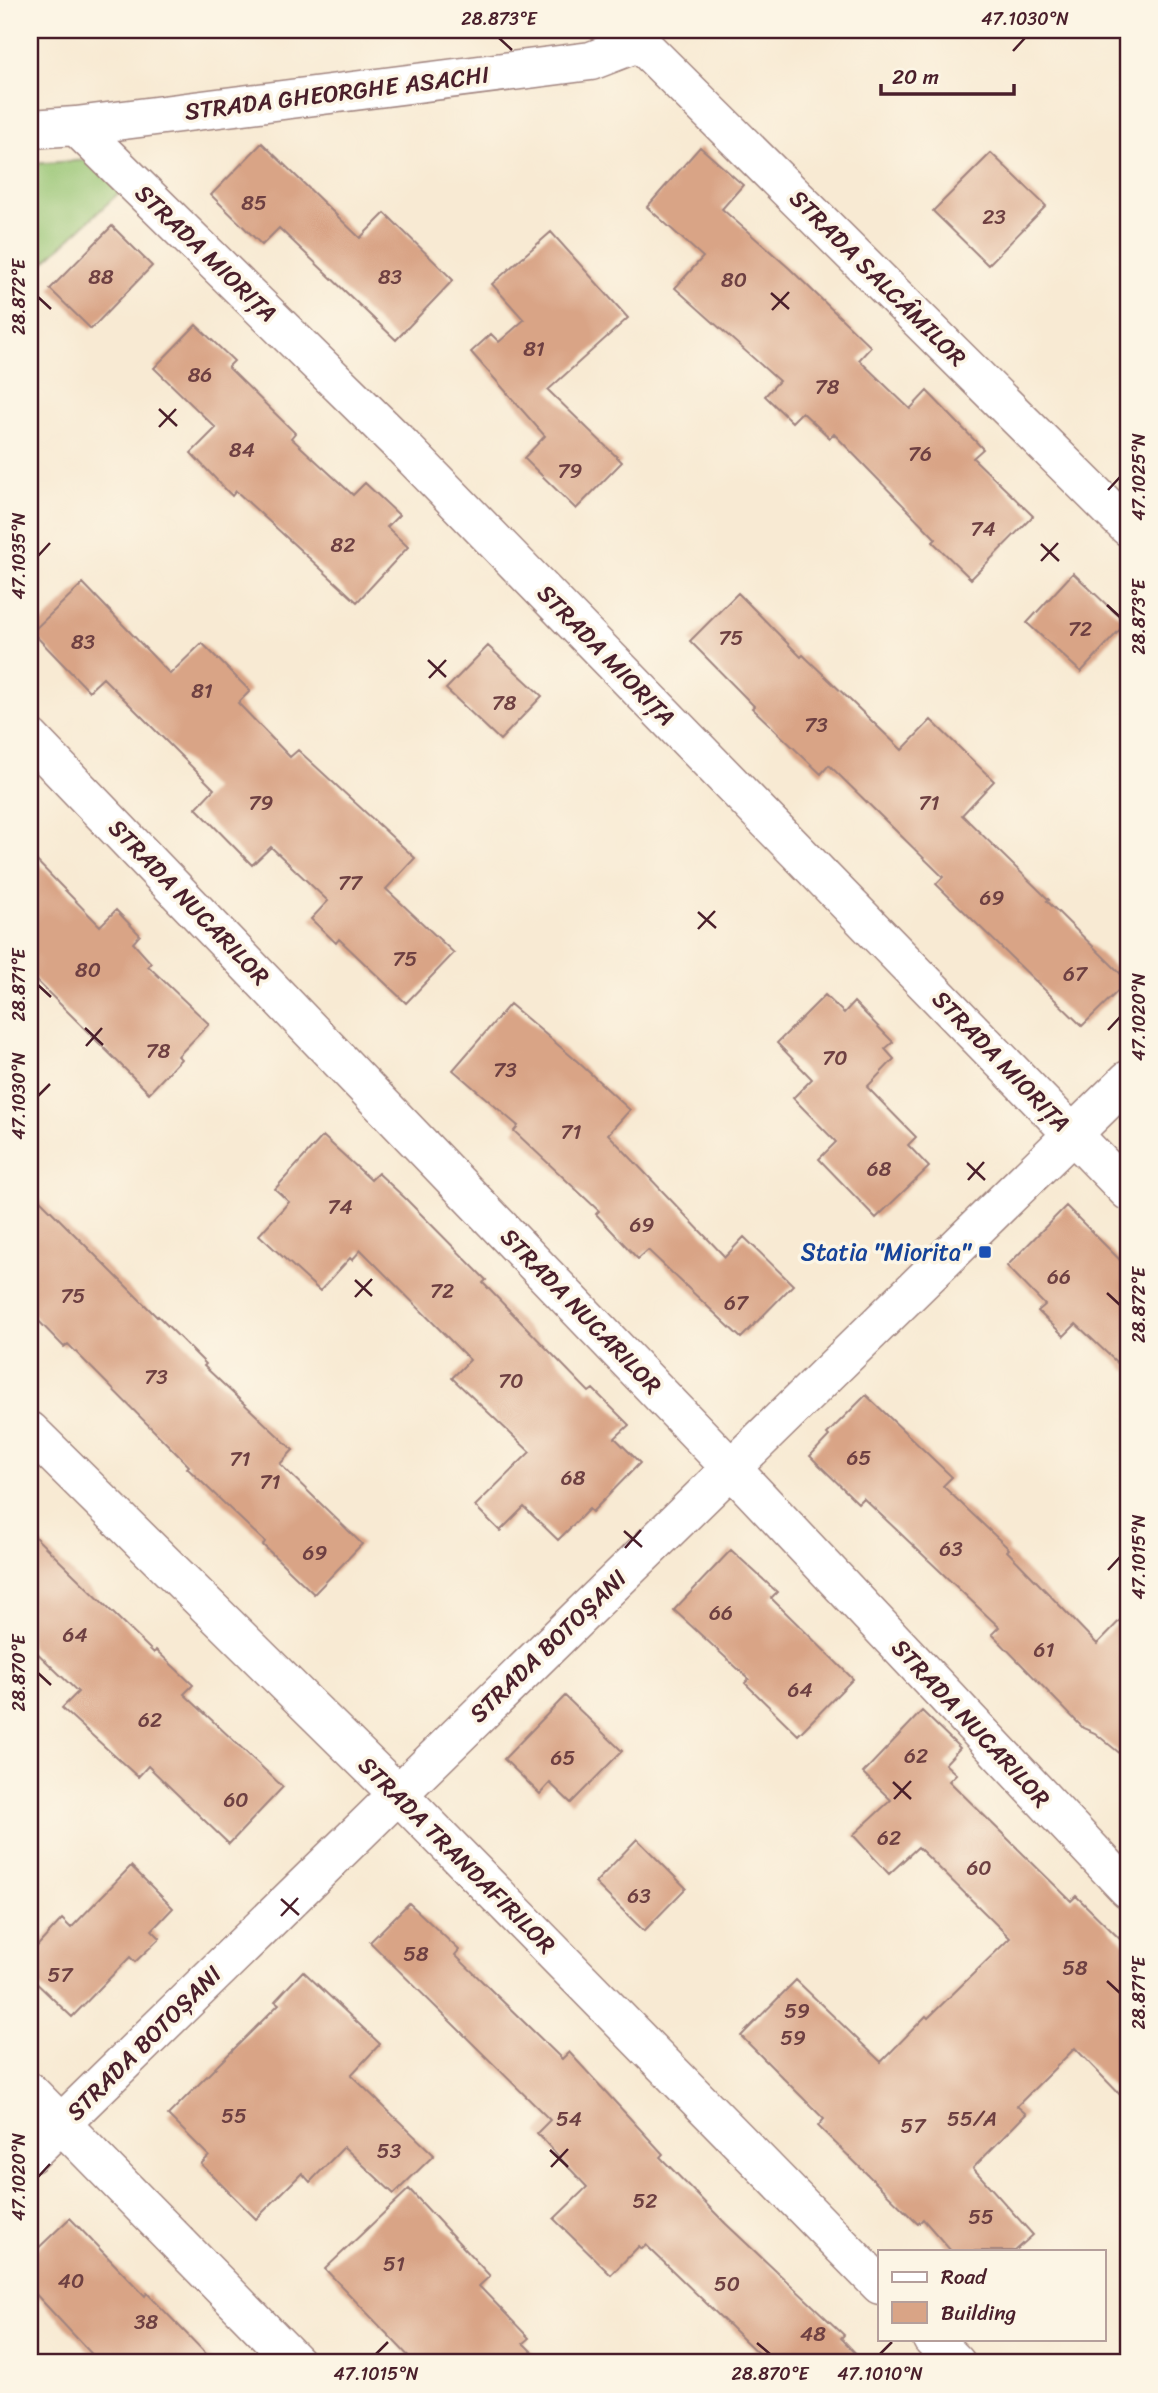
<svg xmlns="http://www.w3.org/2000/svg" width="1158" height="2393" viewBox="0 0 1158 2393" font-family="Sriracha,sans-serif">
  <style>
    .green { fill: #97c573; stroke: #70724f; stroke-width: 2 }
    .building { fill: #d9a486 }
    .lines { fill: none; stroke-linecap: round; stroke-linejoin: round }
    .minor-casing { stroke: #a1847f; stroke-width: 41 }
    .minor { stroke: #fff; stroke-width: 38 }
    .ticks { fill: none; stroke: #4a1f2b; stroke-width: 2.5 }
    .transit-dot { fill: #1a4fb4; stroke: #fcf5e5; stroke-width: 2.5 }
    .labels { text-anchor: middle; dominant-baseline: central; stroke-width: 7; stroke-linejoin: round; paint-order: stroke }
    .number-label { font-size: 21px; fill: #6e4042 }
    .street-label { font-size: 24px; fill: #4a1f2b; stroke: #fcf5e5 }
    .transit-label { font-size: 24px; fill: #164399; stroke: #fcf5e5; text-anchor: end }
    .neatline { fill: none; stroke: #4a1f2b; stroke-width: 2.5 }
    .ticks-label { font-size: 18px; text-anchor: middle; fill: #4a1f2b }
  </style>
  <rect width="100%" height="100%" fill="#fcf5e5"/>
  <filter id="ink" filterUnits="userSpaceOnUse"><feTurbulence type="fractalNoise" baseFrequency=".0143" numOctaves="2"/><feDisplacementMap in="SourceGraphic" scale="14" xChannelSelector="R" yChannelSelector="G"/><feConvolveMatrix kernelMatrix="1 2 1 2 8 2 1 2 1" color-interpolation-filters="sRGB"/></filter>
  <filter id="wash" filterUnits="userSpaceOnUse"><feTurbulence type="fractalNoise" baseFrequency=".00686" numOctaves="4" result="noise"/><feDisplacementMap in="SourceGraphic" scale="28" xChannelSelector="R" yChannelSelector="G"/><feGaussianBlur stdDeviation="1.57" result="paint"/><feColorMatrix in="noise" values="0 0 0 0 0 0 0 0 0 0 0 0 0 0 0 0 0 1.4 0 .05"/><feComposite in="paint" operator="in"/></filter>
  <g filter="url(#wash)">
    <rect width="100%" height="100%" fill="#f8ead3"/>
    <path class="green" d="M 89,160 L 121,191 L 30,275 L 30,164 Z"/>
    <g id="blocks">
      <path class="building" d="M 262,143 L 360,238 L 385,213 L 453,280 L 396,340 L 279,228 L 262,245 L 211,195 Z
        M 700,147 L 743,185 L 722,209 L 789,268 L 871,347 L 859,360 L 910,409 L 927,391 L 983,449 L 973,458 L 1033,516 L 971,579 L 933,542 L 936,539 L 834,434 L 830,438 L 802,412 L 792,422 L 765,396 L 779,381 L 675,288 L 703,257 L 647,207 Z
        M 991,153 L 1046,206 L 988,265 L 933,211 Z
        M 112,226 L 152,266 L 91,329 L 50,289 Z
        M 551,232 L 628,318 L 548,390 L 622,462 L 576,509 L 524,458 L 545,436 L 471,352 L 491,334 L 499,342 L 524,320 L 492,284 Z
        M 196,325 L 234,361 L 228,367 L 295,433 L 291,438 L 353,495 L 365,483 L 399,515 L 387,527 L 408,547 L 357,602 L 236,491 L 232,496 L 191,453 L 216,428 L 154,368 Z
        M 1073,573 L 1126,623 L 1081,672 L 1027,623 Z
        M 83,583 L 170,674 L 202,643 L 250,691 L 238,703 L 290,757 L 298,750 L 415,858 L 386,889 L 454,953 L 406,1003 L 339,939 L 336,943 L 311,919 L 328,901 L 271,847 L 252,865 L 196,808 L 214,789 L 103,678 L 89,691 L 32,632 Z
        M 738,593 L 801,657 L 803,655 L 902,750 L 931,720 L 994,781 L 962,815 L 1049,900 L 1047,901 L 1128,981 L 1082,1026 L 936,884 L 943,877 L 829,765 L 821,774 L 752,708 L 754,706 L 690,641 Z
        M 488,646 L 542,696 L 500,740 L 446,689 Z
        M 30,854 L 100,926 L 116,910 L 140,935 L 133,943 L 151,963 L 148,966 L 209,1024 L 178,1056 L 181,1059 L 149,1093 L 30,974 Z
        M 825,995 L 844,1013 L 854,1002 L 893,1042 L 885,1049 L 894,1059 L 867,1087 L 916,1137 L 908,1145 L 929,1167 L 876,1218 L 819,1159 L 836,1142 L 793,1098 L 812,1079 L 777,1043 Z
        M 510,1004 L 578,1062 L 630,1110 L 608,1134 L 725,1257 L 744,1237 L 793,1285 L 741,1338 L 648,1250 L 638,1259 L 596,1214 L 599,1211 L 514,1131 L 518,1126 L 453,1070 Z
        M 323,1136 L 371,1180 L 378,1173 L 406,1199 L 486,1280 L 483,1283 L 589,1392 L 593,1389 L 629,1425 L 615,1438 L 640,1463 L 592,1512 L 589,1509 L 558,1540 L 524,1507 L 500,1531 L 475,1506 L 530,1452 L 452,1378 L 470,1360 L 361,1250 L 352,1260 L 350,1258 L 320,1291 L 259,1235 L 289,1202 L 275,1189 Z
        M 30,1190 L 157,1317 L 158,1316 L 206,1364 L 204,1366 L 293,1450 L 280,1464 L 362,1544 L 314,1594 L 263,1545 L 265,1542 L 187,1468 L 189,1466 L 68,1344 L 64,1347 L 30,1312 Z
        M 1066,1206 L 1128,1268 L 1128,1373 L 1076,1324 L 1064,1336 L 1038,1311 L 1045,1305 L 1007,1266 Z
        M 866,1395 L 952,1477 L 943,1486 L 1009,1549 L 1007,1551 L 1097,1644 L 1128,1612 L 1128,1760 L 1095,1733 L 1083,1728 L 992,1634 L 999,1627 L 863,1498 L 858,1503 L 810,1456 L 829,1436 L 827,1434 Z
        M 30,1532 L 154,1653 L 156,1650 L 193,1685 L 184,1694 L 283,1787 L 229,1844 L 148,1766 L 138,1777 L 62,1708 L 78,1692 L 30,1646 Z
        M 731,1550 L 777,1592 L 771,1598 L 853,1679 L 798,1735 L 745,1683 L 749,1679 L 674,1610 Z
        M 565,1696 L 622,1751 L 571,1803 L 550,1783 L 540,1794 L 504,1759 Z
        M 922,1711 L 960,1748 L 945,1764 L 956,1774 L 949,1781 L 1071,1901 L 1076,1896 L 1128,1947 L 1128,2103 L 1075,2048 L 1017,2106 L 1026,2114 L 973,2168 L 1033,2235 L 1015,2251 L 951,2251 L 923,2219 L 918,2224 L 818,2126 L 824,2119 L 741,2036 L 796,1980 L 881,2062 L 926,2016 L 928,2018 L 1010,1938 L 918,1847 L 889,1874 L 853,1835 L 891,1800 L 863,1773 Z
        M 637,1839 L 686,1888 L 644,1931 L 595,1883 Z
        M 131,1866 L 173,1908 L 152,1930 L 160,1938 L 135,1962 L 130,1957 L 72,2017 L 30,1977 L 30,1954 L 62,1919 L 71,1928 Z
        M 409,1903 L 459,1950 L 455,1955 L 562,2059 L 569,2052 L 663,2154 L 660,2157 L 726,2224 L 844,2335 L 841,2338 L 865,2363 L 768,2363 L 646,2245 L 642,2249 L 639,2246 L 611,2275 L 554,2219 L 587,2187 L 537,2133 L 550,2120 L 370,1942 Z
        M 303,1971 L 380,2044 L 351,2075 L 434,2155 L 394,2194 L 344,2147 L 310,2182 L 302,2173 L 256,2219 L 201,2164 L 209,2156 L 168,2115 L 279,2004 L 275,2001 Z
        M 409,2189 L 490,2276 L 479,2286 L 529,2338 L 523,2343 L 543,2363 L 415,2363 L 325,2269 Z
        M 70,2218 L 145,2296 L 147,2293 L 215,2363 L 100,2363 L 30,2288 L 30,2256 Z"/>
    </g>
  </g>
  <g filter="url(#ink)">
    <use href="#blocks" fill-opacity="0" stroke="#a1847f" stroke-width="2"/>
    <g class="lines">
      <g class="minor-casing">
        <path id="minor" d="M 627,30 L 1128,527
          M 76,126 L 403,447 L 1128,1191
          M 30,129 L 76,126 L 591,61 L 640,42
          M 30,738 L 731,1468 L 1128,1889
          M 30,1431 L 397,1793 L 880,2285
          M 30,2092 L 296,2363
          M 30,2154 L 1128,1080
          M 932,2339 L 956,2363"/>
      </g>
      <use href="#minor" class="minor"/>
    </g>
  </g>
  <path class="ticks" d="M 499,38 L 512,50M 1013,51 L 1025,38M 771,293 L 789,309M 38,297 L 51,309M 772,310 L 789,292M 159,409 L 177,426M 159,427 L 176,409M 1108,490 L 1120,477M 1041,544 L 1059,561M 38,556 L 50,543M 1041,561 L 1058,543M 1107,605 L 1120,617M 428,660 L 446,677M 429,678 L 446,660M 698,912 L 716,928M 698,929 L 715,911M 38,985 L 51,997M 85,1028 L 103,1045M 1108,1030 L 1120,1017M 86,1046 L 102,1028M 38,1096 L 50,1084M 967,1163 L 985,1180M 968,1180 L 984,1162M 355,1280 L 372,1296M 1107,1293 L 1120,1305M 355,1297 L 372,1279M 624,1531 L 642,1547M 625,1548 L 641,1530M 1108,1570 L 1120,1557M 38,1673 L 51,1685M 893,1782 L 911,1799M 894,1799 L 911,1781M 281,1899 L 299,1915M 281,1916 L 298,1898M 1107,1981 L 1120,1993M 550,2150 L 568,2167M 551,2167 L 568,2149M 38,2177 L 50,2164M 757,2343 L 770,2354M 376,2354 L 388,2342M 880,2354 L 892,2342"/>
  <rect class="transit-dot" x="978" y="1245" width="14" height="14" rx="3.5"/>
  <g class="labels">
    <g class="number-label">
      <text x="254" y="203">85</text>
      <text x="994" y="217">23</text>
      <text x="101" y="277">88</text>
      <text x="390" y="277">83</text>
      <text x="734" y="280">80</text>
      <text x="534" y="349">81</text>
      <text x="200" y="375">86</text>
      <text x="827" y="387">78</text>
      <text x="242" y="450">84</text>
      <text x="920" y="454">76</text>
      <text x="570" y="471">79</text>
      <text x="983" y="529">74</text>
      <text x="343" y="545">82</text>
      <text x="1080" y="629">72</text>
      <text x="731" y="638">75</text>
      <text x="83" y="642">83</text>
      <text x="202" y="691">81</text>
      <text x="504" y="703">78</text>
      <text x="816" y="725">73</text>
      <text x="261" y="803">79</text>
      <text x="929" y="803">71</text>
      <text x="350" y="883">77</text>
      <text x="992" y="898">69</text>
      <text x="405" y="959">75</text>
      <text x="88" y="970">80</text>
      <text x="1075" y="974">67</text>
      <text x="158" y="1051">78</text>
      <text x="835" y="1058">70</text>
      <text x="505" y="1070">73</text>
      <text x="571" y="1132">71</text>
      <text x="879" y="1169">68</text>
      <text x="340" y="1207">74</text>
      <text x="642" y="1225">69</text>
      <text x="1059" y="1277">66</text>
      <text x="442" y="1291">72</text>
      <text x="73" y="1296">75</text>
      <text x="736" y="1303">67</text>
      <text x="156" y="1377">73</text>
      <text x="511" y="1381">70</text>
      <text x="859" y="1458">65</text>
      <text x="240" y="1459">71</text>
      <text x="573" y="1478">68</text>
      <text x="270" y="1482">71</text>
      <text x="951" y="1549">63</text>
      <text x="315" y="1553">69</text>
      <text x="721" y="1613">66</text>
      <text x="75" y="1635">64</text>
      <text x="1044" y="1650">61</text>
      <text x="800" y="1690">64</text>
      <text x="150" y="1720">62</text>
      <text x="916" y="1756">62</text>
      <text x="563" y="1758">65</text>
      <text x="236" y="1800">60</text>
      <text x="889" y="1838">62</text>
      <text x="979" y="1868">60</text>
      <text x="639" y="1896">63</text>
      <text x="416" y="1954">58</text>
      <text x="1075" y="1968">58</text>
      <text x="60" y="1975">57</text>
      <text x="797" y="2011">59</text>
      <text x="793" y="2038">59</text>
      <text x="234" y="2116">55</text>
      <text x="569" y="2119">54</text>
      <text x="972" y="2119">55/A</text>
      <text x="913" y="2126">57</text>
      <text x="389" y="2151">53</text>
      <text x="645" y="2201">52</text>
      <text x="981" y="2217">55</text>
      <text x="394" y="2264">51</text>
      <text x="71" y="2281">40</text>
      <text x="727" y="2284">50</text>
      <text x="146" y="2322">38</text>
      <text x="813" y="2334">48</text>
    </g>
    <g class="street-label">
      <text transform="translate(337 93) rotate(-7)">STRADA GHEORGHE ASACHI</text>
      <text transform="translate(206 253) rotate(44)">STRADA MIORIȚA</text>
      <text transform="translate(878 278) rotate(45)">STRADA SALCÂMILOR</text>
      <text transform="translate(606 655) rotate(46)">STRADA MIORIȚA</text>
      <text transform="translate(189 902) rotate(46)">STRADA NUCARILOR</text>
      <text transform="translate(1001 1061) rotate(46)">STRADA MIORIȚA</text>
      <text transform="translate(581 1311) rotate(46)">STRADA NUCARILOR</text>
      <text transform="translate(548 1646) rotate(-44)">STRADA BOTOȘANI</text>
      <text transform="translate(971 1723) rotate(47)">STRADA NUCARILOR</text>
      <text transform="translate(457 1855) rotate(45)">STRADA TRANDAFIRILOR</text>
      <text transform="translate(144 2043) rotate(-45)">STRADA BOTOȘANI</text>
    </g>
    <g class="transit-label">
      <text x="971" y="1252">Statia "Miorita"</text>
    </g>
  </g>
  <rect width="1158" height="2393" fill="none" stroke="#fcf5e5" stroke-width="77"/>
  <rect x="878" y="2250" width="228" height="91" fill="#fcf5e5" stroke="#b59f9b" stroke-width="2"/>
  <rect x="892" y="2272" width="35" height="10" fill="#ffffff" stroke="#b59f9b" stroke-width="2"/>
  <text x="941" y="2284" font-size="21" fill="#4a1f2b">Road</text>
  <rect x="892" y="2302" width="35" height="21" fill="#d9a486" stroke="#b59f9b" stroke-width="2"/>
  <text x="941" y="2320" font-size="21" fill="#4a1f2b">Building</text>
  <path d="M881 84v10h133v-10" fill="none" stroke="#4a1f2b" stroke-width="3.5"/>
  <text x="892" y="84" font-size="21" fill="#4a1f2b" stroke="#fcf5e5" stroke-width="5" paint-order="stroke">20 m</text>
  <rect x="38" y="38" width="1082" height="2316" class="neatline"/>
  <g class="ticks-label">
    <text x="499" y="25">28.873°E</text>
    <text x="1025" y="25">47.1030°N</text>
    <text transform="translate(19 297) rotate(-90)" y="6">28.872°E</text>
    <text transform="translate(1139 477) rotate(-90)" y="6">47.1025°N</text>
    <text transform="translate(19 556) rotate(-90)" y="6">47.1035°N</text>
    <text transform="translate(1139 617) rotate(-90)" y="6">28.873°E</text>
    <text transform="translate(19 985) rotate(-90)" y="6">28.871°E</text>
    <text transform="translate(1139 1017) rotate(-90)" y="6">47.1020°N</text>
    <text transform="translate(19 1096) rotate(-90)" y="6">47.1030°N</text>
    <text transform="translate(1139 1305) rotate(-90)" y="6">28.872°E</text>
    <text transform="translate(1139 1557) rotate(-90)" y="6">47.1015°N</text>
    <text transform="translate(19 1673) rotate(-90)" y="6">28.870°E</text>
    <text transform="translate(1139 1993) rotate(-90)" y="6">28.871°E</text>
    <text transform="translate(19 2177) rotate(-90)" y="6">47.1020°N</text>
    <text x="376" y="2380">47.1015°N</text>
    <text x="770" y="2380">28.870°E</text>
    <text x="880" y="2380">47.1010°N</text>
  </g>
</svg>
